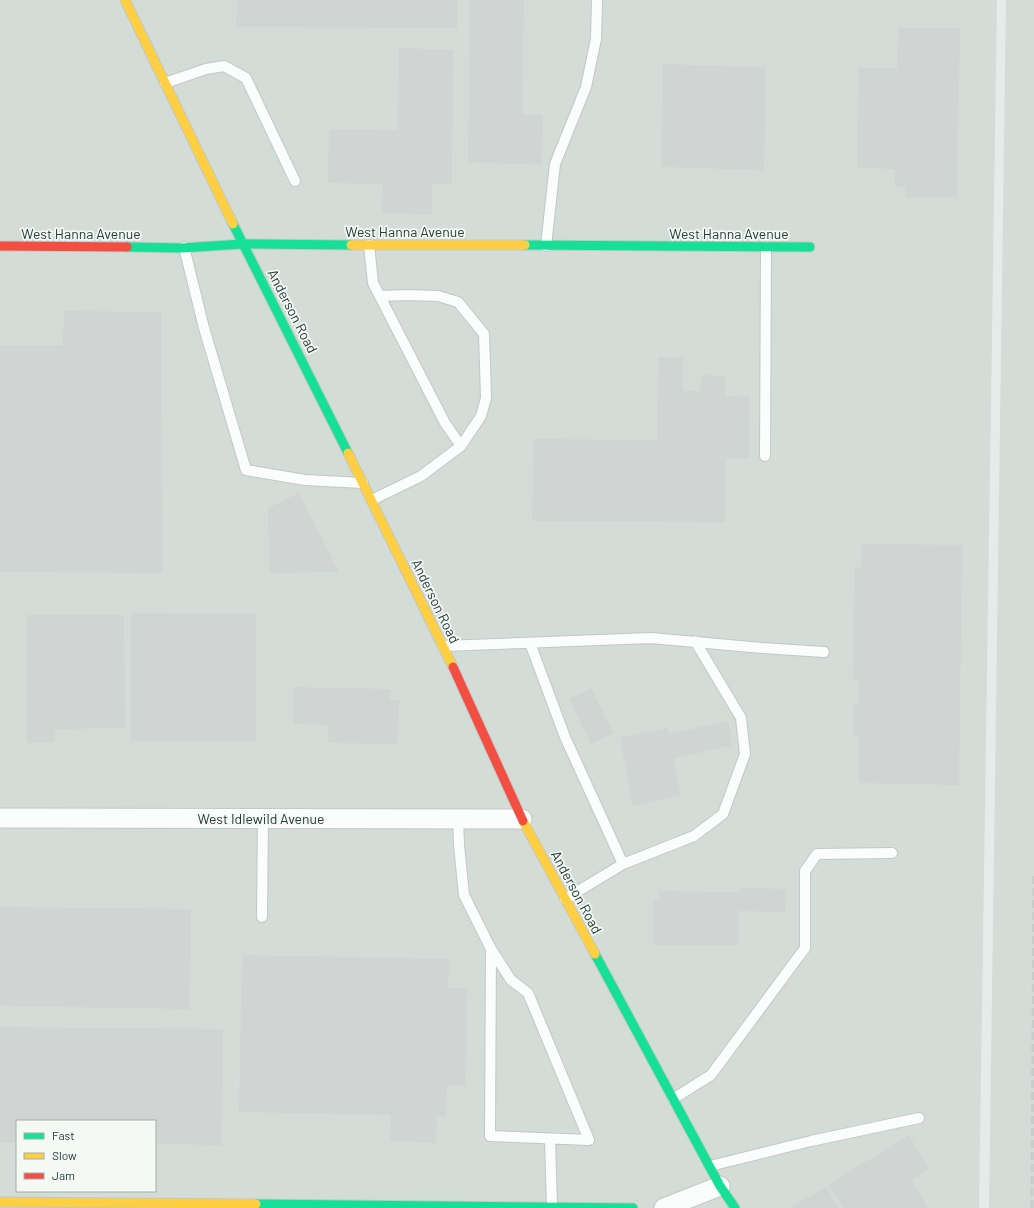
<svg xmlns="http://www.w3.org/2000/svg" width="1034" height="1208" viewBox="0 0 1034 1208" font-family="Barlow,sans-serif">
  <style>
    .built { fill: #d4dcd8; fill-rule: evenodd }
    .building { fill: #d0d4d2 }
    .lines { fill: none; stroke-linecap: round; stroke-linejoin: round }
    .lane-casing { stroke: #c2c8c5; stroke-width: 12 }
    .street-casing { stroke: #c2c8c5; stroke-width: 21 }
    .fast-casing { stroke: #c1c8c5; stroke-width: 11 }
    .slow-casing { stroke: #c1c8c5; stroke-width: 11 }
    .jam-casing { stroke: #c1c8c5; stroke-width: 11 }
    .lane { stroke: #fbfcfc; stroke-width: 10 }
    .street { stroke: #fbfcfc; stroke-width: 19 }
    .fast { stroke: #16e098; stroke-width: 9 }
    .slow { stroke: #ffcf43; stroke-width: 9 }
    .jam { stroke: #f24e42; stroke-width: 9 }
    .rail { stroke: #c7ccca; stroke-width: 3; stroke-dasharray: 8 4; stroke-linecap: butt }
    .labels { text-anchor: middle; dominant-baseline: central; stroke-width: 3.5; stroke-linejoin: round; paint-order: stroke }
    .street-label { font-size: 14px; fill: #243d35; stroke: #f4f9f6 }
  </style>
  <rect width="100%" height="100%" fill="#e5ebe8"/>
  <path class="built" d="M 0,0 L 997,0 L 979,1208 L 0,1208 ZM 17,1121 L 155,1121 L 155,1191 L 17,1191 Z
    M 1006,0 L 1034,0 L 1034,1208 L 989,1208 Z"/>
  <path class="building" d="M 237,0 L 457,0 L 457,28 L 236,27 Z
    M 470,0 L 524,0 L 522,115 L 543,115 L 542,165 L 468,162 Z
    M 898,28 L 960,28 L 957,197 L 906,198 L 905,187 L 895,187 L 895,169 L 857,168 L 858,68 L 897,68 Z
    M 399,48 L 453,50 L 452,184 L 432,184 L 432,215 L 382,213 L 383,184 L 328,183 L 329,129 L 398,130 Z
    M 663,64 L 766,67 L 764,170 L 662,167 Z
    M 64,311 L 161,312 L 162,573 L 0,572 L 0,345 L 63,345 Z
    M 658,357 L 683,358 L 683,391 L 700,391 L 701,375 L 726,376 L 726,396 L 750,397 L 749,458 L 726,458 L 725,522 L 532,521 L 534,439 L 657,440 Z
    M 299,493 L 339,572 L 269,573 L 268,508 Z
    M 862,544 L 962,545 L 959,785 L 859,783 L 859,736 L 853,735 L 854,703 L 859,703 L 859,681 L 853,680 L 855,568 L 861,568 Z
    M 131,613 L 256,614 L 256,742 L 131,741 Z
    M 27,615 L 124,615 L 125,728 L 55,729 L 55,743 L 26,743 Z
    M 293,687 L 391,689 L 390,700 L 399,700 L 398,744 L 328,743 L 328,725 L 293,724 Z
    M 591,688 L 613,733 L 591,744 L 569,699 Z
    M 728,721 L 732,745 L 673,759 L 681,795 L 633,806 L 620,738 L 667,728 L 669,734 Z
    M 740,888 L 786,889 L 785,912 L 738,911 L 738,945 L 653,945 L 653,899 L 659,899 L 659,891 L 740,892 Z
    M 0,907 L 191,909 L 190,1009 L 0,1006 Z
    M 242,955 L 449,959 L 448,988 L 467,988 L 465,1086 L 447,1086 L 446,1116 L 437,1116 L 436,1143 L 390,1141 L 391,1115 L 239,1112 Z
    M 0,1027 L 223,1029 L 222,1145 L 155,1144 L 155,1121 L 17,1121 L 17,1143 L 0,1143 Z
    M 909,1135 L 929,1169 L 912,1180 L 928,1208 L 843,1208 L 829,1184 Z
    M 826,1187 L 839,1208 L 794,1208 L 793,1206 Z"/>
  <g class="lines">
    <g class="lane-casing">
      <path id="lane" d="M 165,83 L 206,69 L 224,66 L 246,78 L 295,181
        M 369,245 L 373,283 L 445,423 L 461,446
        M 546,246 L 555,164 L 586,87 L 596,39 L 597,0
        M 184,247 L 204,328 L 246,470 L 305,480 L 363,483
        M 765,456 L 766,247
        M 372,500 L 421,476 L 461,446 L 481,416 L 486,398 L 484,334 L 458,302 L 438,296 L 408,295 L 380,296
        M 530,643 L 565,737 L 623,864
        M 443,646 L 651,638 L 762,648 L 824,652
        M 458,819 L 459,845 L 464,895 L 491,949 L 511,980 L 528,993 L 589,1140 L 490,1136 L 491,949
        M 565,899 L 623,864 L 694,836 L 723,814 L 745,754 L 741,718 L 695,641
        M 262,917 L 263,819
        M 673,1099 L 711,1075 L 805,948 L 805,871 L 817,854 L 892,853
        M 550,1139 L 552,1207
        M 710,1166 L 811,1141 L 919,1118"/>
    </g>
    <g class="street-casing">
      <path id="street" d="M 0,818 L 522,819
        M 664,1208 L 720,1186"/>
    </g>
    <g class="fast-casing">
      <path id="fast" d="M 233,224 L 348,453
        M 525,245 L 810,247
        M 127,247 L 181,248 L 243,244 L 351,245
        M 595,954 L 720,1186 L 735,1208
        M 256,1204 L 633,1208"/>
    </g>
    <g class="slow-casing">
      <path id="slow" d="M 125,0 L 233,224
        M 351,245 L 525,245
        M 348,453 L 453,667
        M 523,821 L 595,954
        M 0,1202 L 256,1204"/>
    </g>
    <g class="jam-casing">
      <path id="jam" d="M 0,246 L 127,247
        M 453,667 L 523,821"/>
    </g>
    <use href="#lane" class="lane"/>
    <use href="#street" class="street"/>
    <use href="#fast" class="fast"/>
    <use href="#slow" class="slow"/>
    <use href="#jam" class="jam"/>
    <path class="rail" d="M 1032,1208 L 1034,873"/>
  </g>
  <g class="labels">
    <g class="street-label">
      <text x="405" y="231">West Hanna Avenue</text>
      <text x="81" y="233">West Hanna Avenue</text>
      <text x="729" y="233">West Hanna Avenue</text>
      <text transform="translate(293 311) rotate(63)">Anderson Road</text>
      <text transform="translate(436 601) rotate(64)">Anderson Road</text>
      <text x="261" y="818">West Idlewild Avenue</text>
      <text transform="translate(577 892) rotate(62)">Anderson Road</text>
    </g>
  </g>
  <rect x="16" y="1120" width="140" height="72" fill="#f4f9f6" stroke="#a1aea9"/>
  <rect x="24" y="1133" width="20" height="6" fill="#16e098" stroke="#a1aea9"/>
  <text x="52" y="1140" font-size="12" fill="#243d35">Fast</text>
  <rect x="24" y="1153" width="20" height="6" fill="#ffcf43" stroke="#a1aea9"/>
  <text x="52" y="1160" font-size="12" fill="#243d35">Slow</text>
  <rect x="24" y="1173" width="20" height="6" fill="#f24e42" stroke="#a1aea9"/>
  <text x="52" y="1180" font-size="12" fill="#243d35">Jam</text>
</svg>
